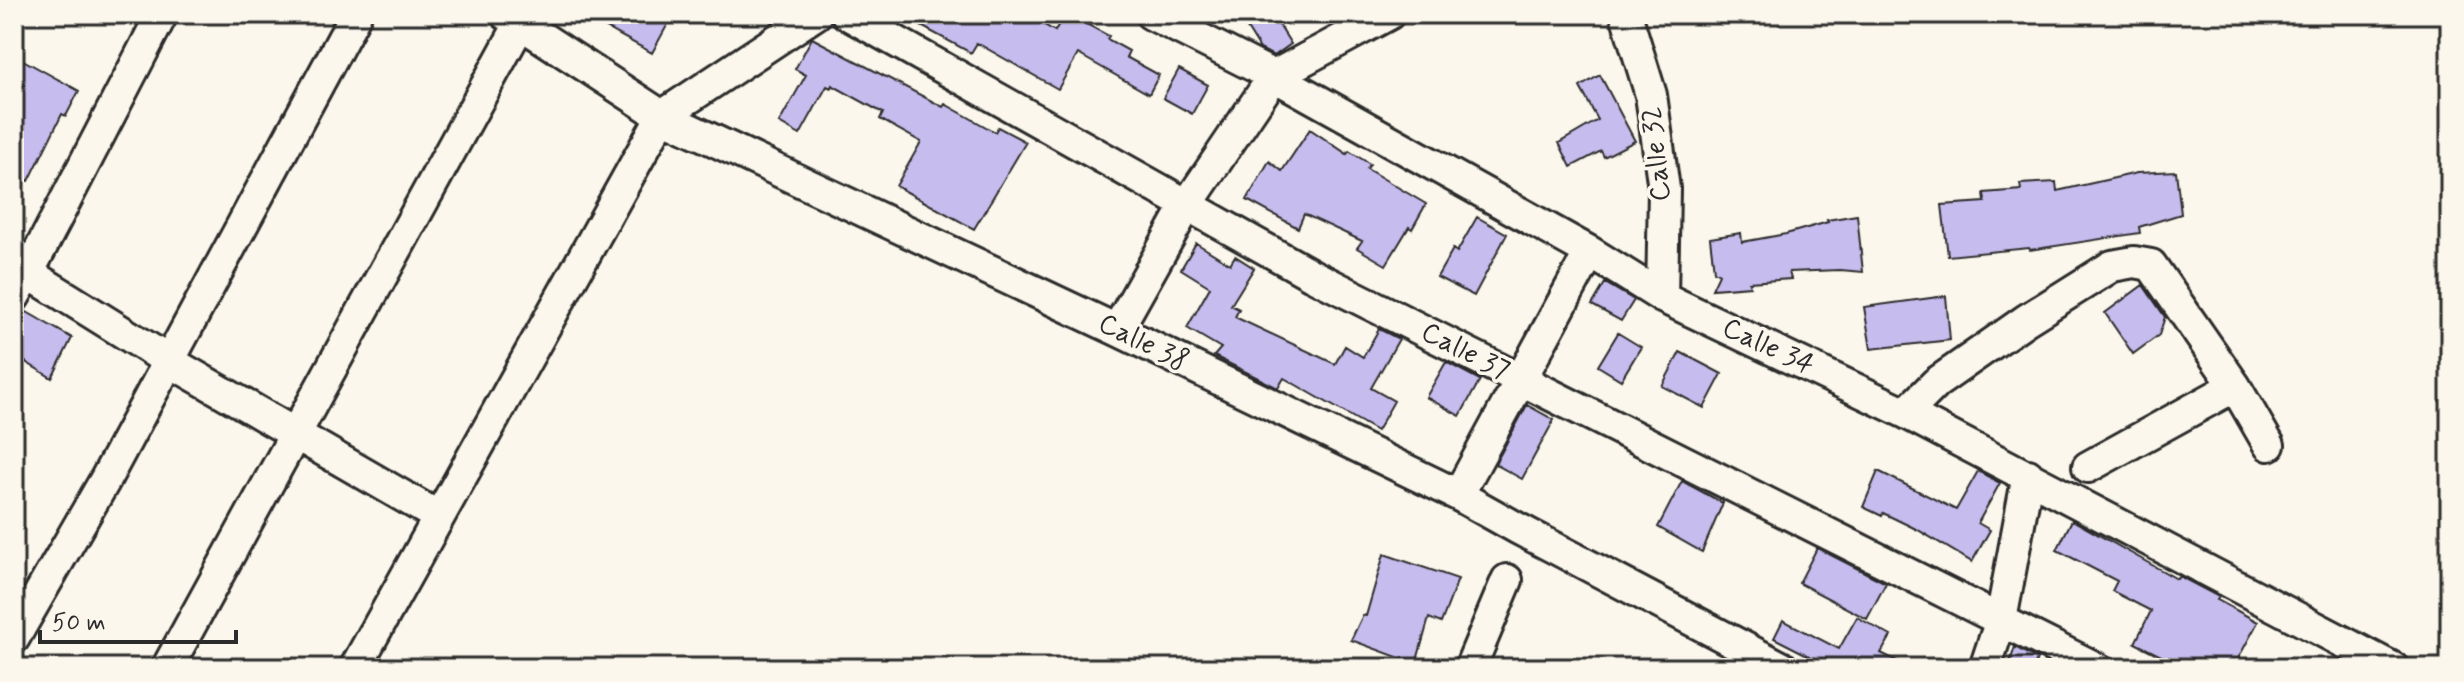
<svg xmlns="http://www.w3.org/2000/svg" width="2464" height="682" viewBox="0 0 2464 682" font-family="Mynerve,sans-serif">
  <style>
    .building { fill: #c6bcee; stroke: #2b2b2b; stroke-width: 2 }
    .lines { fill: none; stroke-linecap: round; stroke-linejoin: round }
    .minor-casing { stroke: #2b2b2b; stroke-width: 36 }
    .minor { stroke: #fbf7ec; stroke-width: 30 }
    .labels { text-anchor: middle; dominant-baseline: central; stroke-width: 7; stroke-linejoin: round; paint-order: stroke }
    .street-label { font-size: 28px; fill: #2b2b2b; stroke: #fbf7ec }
  </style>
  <rect width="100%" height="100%" fill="#fbf7ec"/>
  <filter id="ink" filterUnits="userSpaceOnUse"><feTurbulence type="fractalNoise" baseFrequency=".0125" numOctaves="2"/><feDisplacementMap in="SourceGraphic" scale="16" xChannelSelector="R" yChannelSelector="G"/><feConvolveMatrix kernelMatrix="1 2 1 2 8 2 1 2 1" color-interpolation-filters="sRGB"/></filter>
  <g filter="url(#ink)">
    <path class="building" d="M 581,14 L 655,14 L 669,22 L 652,53 Z
      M 899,14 L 1025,14 L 1055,31 L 1064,14 L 1068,14 L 1109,36 L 1107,39 L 1129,51 L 1126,57 L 1159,75 L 1149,94 L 1078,54 L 1058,89 L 977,43 L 971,53 Z
      M 1268,14 L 1272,14 L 1291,44 L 1274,56 L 1260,49 L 1247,28 Z
      M 812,38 L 943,107 L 945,104 L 995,132 L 998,127 L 1026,142 L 974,229 L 896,186 L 921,142 L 880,119 L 883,113 L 832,85 L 831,88 L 827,86 L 800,135 L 779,123 L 806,75 L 795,69 Z
      M 14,55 L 79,91 L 66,116 L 62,114 L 29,181 L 14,175 Z
      M 1179,69 L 1208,85 L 1192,114 L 1163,98 Z
      M 1600,75 L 1635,141 L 1604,157 L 1601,151 L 1571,167 L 1559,143 L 1598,120 L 1580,87 Z
      M 1310,129 L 1347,154 L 1349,151 L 1370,164 L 1367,169 L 1426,204 L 1412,229 L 1409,227 L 1386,265 L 1357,248 L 1362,241 L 1304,214 L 1298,228 L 1247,200 L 1269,161 L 1282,171 Z
      M 2176,171 L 2181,214 L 2139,227 L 2140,233 L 2030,250 L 2029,248 L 1948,256 L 1942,205 L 1985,202 L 1984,193 L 2021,190 L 2020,184 L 2056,182 L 2057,191 L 2137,173 Z
      M 1857,215 L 1863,272 L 1840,270 L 1789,272 L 1791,279 L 1749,282 L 1750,286 L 1712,289 L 1719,274 L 1714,271 L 1710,238 L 1741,233 L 1742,242 L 1786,234 L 1828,222 L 1827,220 Z
      M 1477,217 L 1507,234 L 1474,296 L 1437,277 L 1453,249 L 1457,252 Z
      M 1196,243 L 1230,264 L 1235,256 L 1254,268 L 1231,305 L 1239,309 L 1235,317 L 1335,364 L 1345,346 L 1363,357 L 1379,329 L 1399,339 L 1371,388 L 1394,401 L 1377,431 L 1284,378 L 1278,388 L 1214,356 L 1221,348 L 1187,328 L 1210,287 L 1181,269 Z
      M 1605,283 L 1634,300 L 1621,321 L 1592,305 Z
      M 2143,285 L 2165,317 L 2159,335 L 2133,354 L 2105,313 Z
      M 1946,296 L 1950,340 L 1871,349 L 1864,307 Z
      M 25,311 L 72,338 L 52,378 L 14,355 L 14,315 Z
      M 1618,333 L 1641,347 L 1621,380 L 1598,366 Z
      M 1680,352 L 1722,374 L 1704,408 L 1662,386 Z
      M 1446,362 L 1480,380 L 1460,416 L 1426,397 Z
      M 1527,405 L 1554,420 L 1522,479 L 1495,464 Z
      M 1878,471 L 1956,510 L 1978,471 L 2000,483 L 1978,523 L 1990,530 L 1972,562 L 1918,530 L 1883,513 L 1882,516 L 1863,507 Z
      M 1682,481 L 1723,503 L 1702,552 L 1658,527 Z
      M 2072,520 L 2177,579 L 2179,576 L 2219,597 L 2217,600 L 2258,622 L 2233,668 L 2185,668 L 2135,643 L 2151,611 L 2112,591 L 2117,581 L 2057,550 Z
      M 1817,548 L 1886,583 L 1867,619 L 1799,583 Z
      M 1384,554 L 1458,579 L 1441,623 L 1429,618 L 1416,664 L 1351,640 L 1363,615 L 1366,616 Z
      M 1857,617 L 1891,636 L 1881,653 L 1911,668 L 1828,668 L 1829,666 L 1774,638 L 1783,620 L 1839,649 Z
      M 2015,647 L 2037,659 L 2034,668 L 2008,668 Z"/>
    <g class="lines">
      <g class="minor-casing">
        <path id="minor" d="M 356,14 L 169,361 L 439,517
          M 506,14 L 662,116 L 1117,330 L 1458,495 L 1517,528 L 1783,668
          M 847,14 L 1312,275 L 2096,668
          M 1151,14 L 1274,76 L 1590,252 L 1662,297 L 1906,413 L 2393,668
          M 1626,14 L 1651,95 L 1664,189 L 1662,297
          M 14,265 L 28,273 L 162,14
          M 14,297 L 28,273 L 169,361 L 104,482 L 14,638
          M 1117,330 L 1187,205 L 1274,76 L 1389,14
          M 2235,386 L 2269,445
          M 1906,413 L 1936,383 L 2026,320 L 2112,266 L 2134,262 L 2151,265 L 2235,386 L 2088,467
          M 1458,495 L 1590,252
          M 167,668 L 520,24
          M 355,668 L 662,116 L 816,14
          M 1470,668 L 1507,580
          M 1985,668 L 2001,620 L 2028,475"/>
      </g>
      <use href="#minor" class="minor"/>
    </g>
  </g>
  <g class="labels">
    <g class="street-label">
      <text transform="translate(1657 154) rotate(-96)">Calle 32</text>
      <text transform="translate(1143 343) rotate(26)">Calle 38</text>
      <text transform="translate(1768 347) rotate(25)">Calle 34</text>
      <text transform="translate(1465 352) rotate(27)">Calle 37</text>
    </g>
  </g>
  <rect width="2464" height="682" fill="none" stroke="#fbf7ec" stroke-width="48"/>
  <rect x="24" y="24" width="2416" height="634" fill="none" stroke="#2b2b2b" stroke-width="3" filter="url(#ink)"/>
  <path d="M40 630v12h196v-12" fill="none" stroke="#2b2b2b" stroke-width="4"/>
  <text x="52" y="630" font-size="24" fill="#2b2b2b" stroke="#fbf7ec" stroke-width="6" paint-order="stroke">50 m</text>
</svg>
